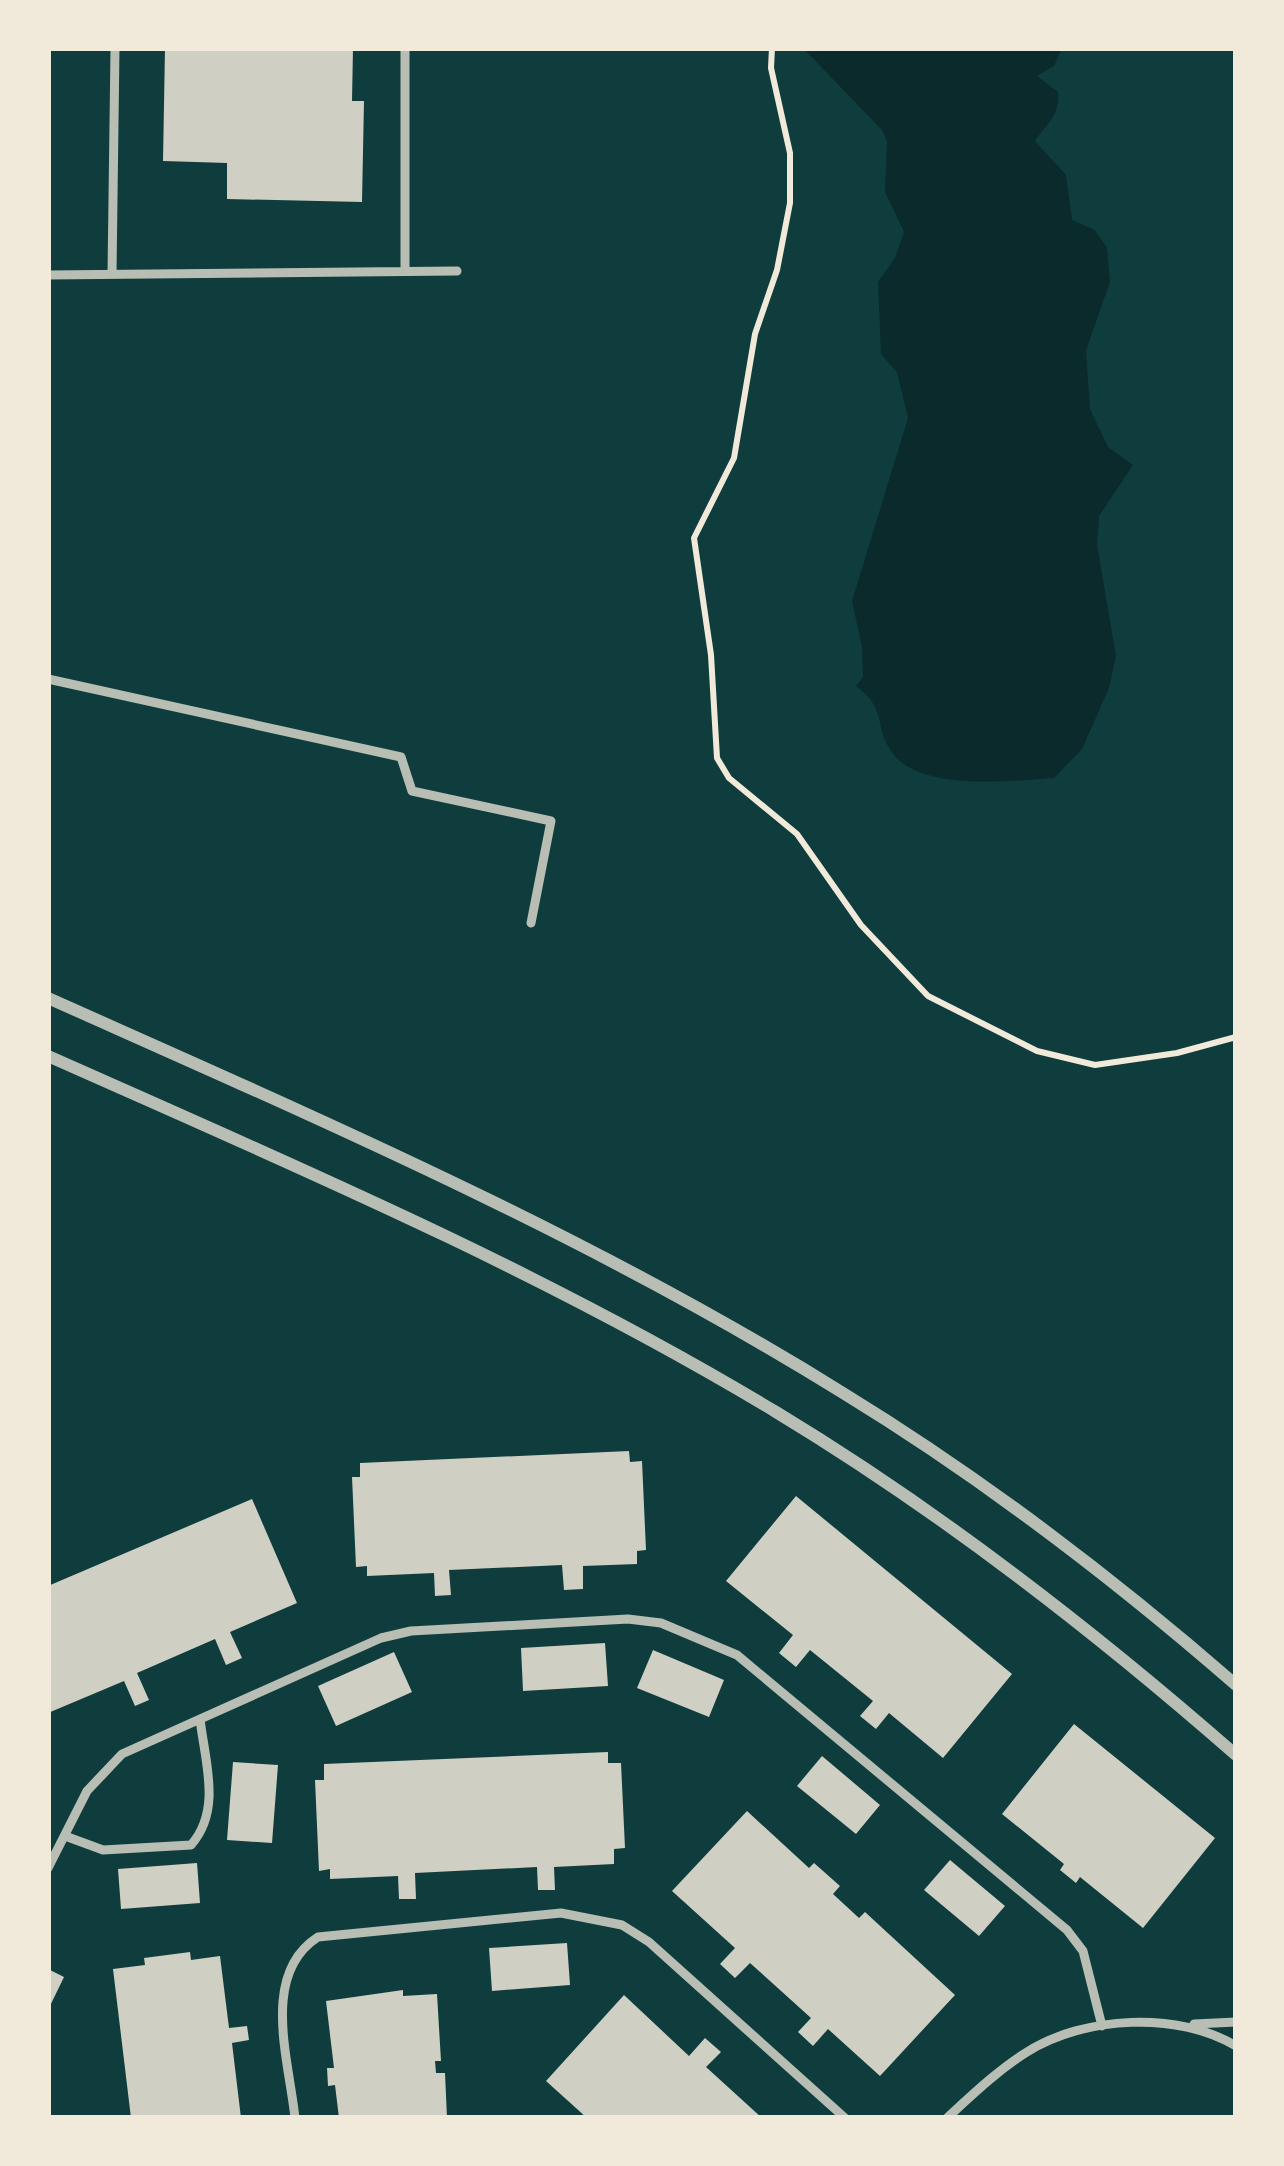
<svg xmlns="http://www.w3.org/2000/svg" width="1284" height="2166" viewBox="0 0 1284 2166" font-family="Lato,sans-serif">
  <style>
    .water { fill: #0a2a2b }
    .building { fill: #cfcfc3 }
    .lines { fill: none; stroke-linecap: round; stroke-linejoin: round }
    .path { stroke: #f1e9da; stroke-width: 6 }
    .service { stroke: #b8beb3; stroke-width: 9 }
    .minor { stroke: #b8beb3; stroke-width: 12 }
  </style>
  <rect width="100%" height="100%" fill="#0f3d3e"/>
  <path class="water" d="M 803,48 L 1062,48 L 1054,66 L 1037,76 L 1058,92 C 1060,116 1047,123 1035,141 L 1066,175 L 1072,220 L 1095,230 L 1107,248 L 1110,282 L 1086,350 L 1090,409 L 1108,447 L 1133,465 L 1099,516 L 1097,545 L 1116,656 L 1109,688 L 1082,749 L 1054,778 C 1011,781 917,792 891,751 C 873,724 888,710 856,686 L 863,677 L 862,647 L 852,601 L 908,418 L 897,372 L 881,354 L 878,282 L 895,258 L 904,232 L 885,192 L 887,141 L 882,130 Z"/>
  <path class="building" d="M 165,48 L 353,48 L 352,101 L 364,101 L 362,202 L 227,199 L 227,163 L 163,161 Z
    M 629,1451 L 630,1462 L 642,1461 L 646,1550 L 637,1551 L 637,1564 L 583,1566 L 583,1589 L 564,1590 L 562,1565 L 449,1570 L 451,1595 L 435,1596 L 434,1573 L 367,1576 L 367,1566 L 356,1567 L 352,1477 L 360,1477 L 360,1463 Z
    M 796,1496 L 1012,1674 L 943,1758 L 889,1713 L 876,1729 L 860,1716 L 873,1701 L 810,1650 L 796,1667 L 779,1653 L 793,1635 L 726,1581 Z
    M 252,1499 L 297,1603 L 230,1632 L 242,1658 L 226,1665 L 215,1639 L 137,1673 L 149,1700 L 135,1706 L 124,1681 L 48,1713 L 48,1586 Z
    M 605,1643 L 608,1686 L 523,1691 L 521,1648 Z
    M 653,1650 L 724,1680 L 709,1717 L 637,1688 Z
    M 394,1652 L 412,1692 L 336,1726 L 318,1686 Z
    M 1074,1724 L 1215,1838 L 1143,1928 L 1080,1877 L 1076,1883 L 1060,1870 L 1064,1864 L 1002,1814 Z
    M 608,1752 L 608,1763 L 621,1763 L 625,1848 L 614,1849 L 614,1864 L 554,1867 L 555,1890 L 538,1890 L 537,1867 L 415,1873 L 416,1899 L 399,1899 L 398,1876 L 330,1879 L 330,1869 L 319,1871 L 315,1780 L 324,1780 L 324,1764 Z
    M 822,1756 L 880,1805 L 856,1834 L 797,1786 Z
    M 233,1762 L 278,1765 L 272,1843 L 227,1840 Z
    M 747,1811 L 809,1868 L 814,1863 L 840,1886 L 833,1894 L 859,1918 L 865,1912 L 955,1995 L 880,2076 L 828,2029 L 813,2046 L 798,2032 L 811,2018 L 750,1963 L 735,1978 L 720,1964 L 735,1948 L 672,1891 Z
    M 950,1860 L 1005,1906 L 979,1936 L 924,1890 Z
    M 197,1863 L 200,1903 L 121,1909 L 118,1869 Z
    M 567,1943 L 570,1985 L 492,1991 L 489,1948 Z
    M 190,1952 L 191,1960 L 220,1956 L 229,2028 L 247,2026 L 249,2040 L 232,2043 L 241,2118 L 131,2118 L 113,1969 L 145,1965 L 144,1958 Z
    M 48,1969 L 64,1977 L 48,2010 Z
    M 403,1990 L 403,1996 L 437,1994 L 441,2061 L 435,2061 L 436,2073 L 445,2073 L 447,2118 L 339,2118 L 335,2085 L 328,2086 L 327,2068 L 334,2068 L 326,2001 Z
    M 624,1995 L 689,2056 L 705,2038 L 721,2052 L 706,2067 L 762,2118 L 587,2118 L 546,2081 Z"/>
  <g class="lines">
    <path class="path" d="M 772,48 L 771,68 L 790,153 L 790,203 L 777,270 L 755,334 L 734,458 L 694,538 L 711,655 L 717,758 L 729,778 L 797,834 L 861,925 L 928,996 L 1037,1051 L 1095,1065 L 1177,1053 L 1236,1037"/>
    <path class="service" d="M 405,48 L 405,271
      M 112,274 L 115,48
      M 48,275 L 457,271
      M 48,679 L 401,757 L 412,791 L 551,821 L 531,923
      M 65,1836 L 103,1850 L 191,1845 C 222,1810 205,1762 200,1719
      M 48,1868 L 87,1791 L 122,1754 L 381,1638 L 411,1631 L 628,1619 L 661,1623 L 737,1655 L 1067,1930 L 1083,1951 L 1102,2026
      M 1194,2024 L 1236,2022
      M 295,2118 C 289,2060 260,1974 318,1937 L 561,1913 L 622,1925 L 649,1942 L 845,2118
      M 947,2118 C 972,2095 998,2070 1027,2052 C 1084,2016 1178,2011 1236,2046"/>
    <path class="minor" d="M 48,998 C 319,1119 591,1236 843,1393 C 982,1478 1113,1578 1236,1685
      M 48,1056 C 296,1166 544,1272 776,1412 C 940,1511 1092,1629 1236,1755"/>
  </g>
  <rect width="1284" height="2166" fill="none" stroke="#f1e9da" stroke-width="102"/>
</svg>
